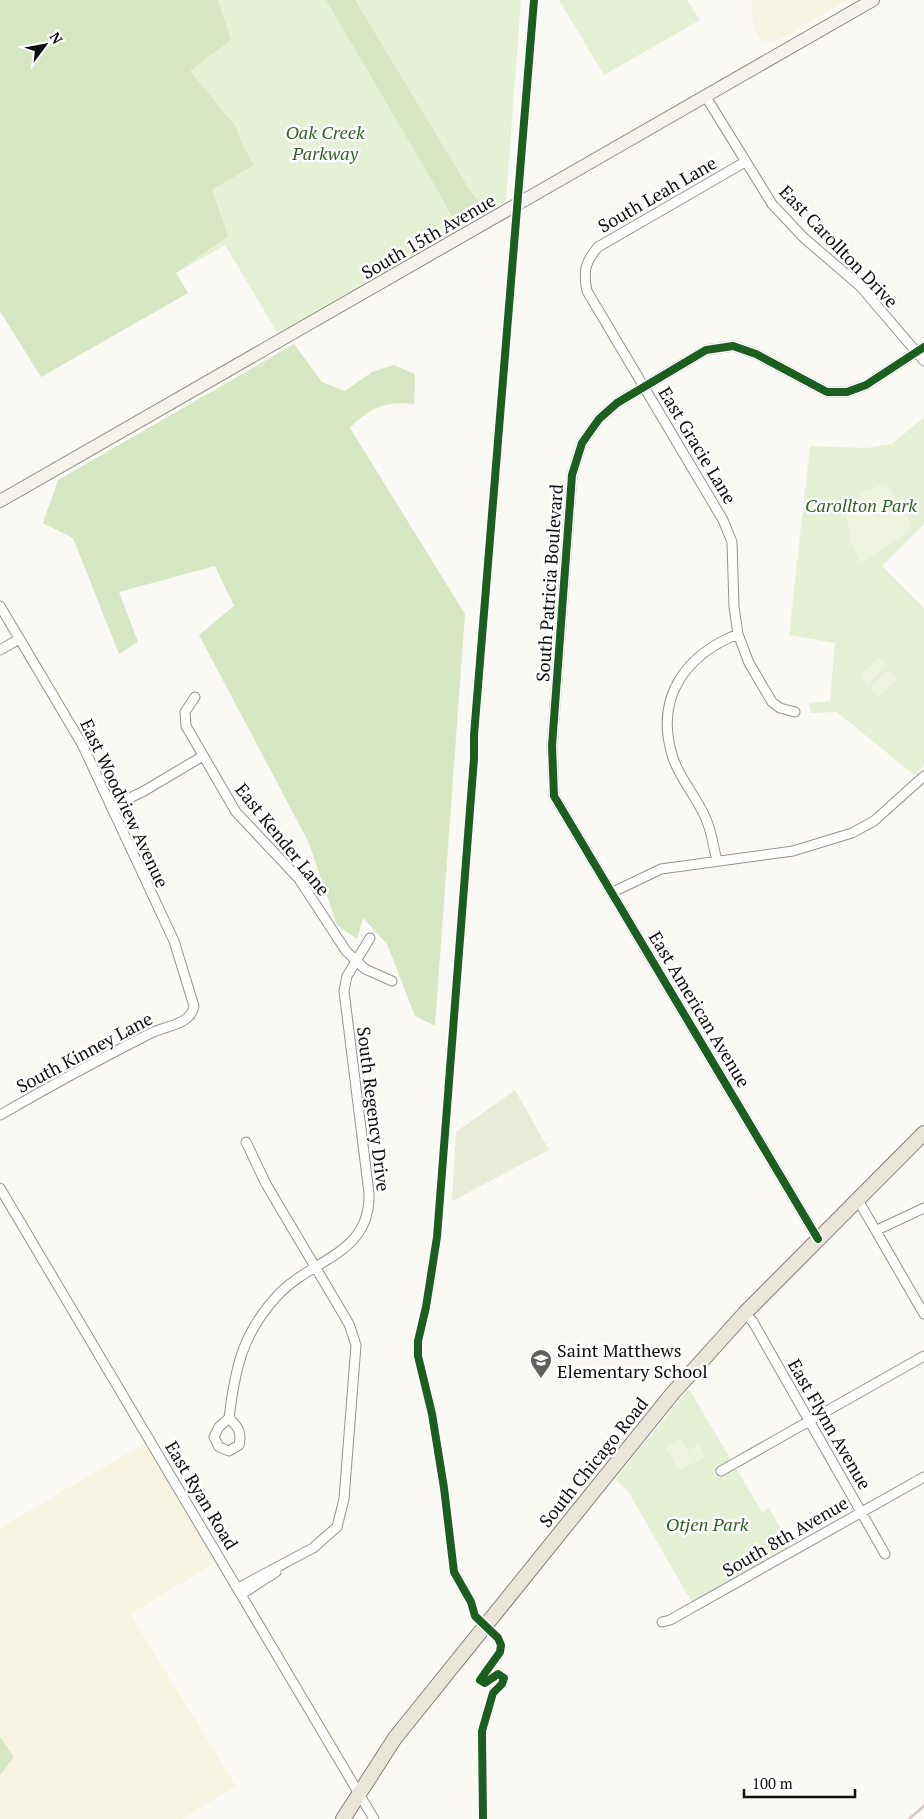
<svg xmlns="http://www.w3.org/2000/svg" width="924" height="1819" viewBox="0 0 924 1819" font-family="'PT Serif',serif">
  <style>
    .farmland { fill: #f7f4e1 }
    .green { fill: #e6f0d5 }
    .forest { fill: #d7e7c3 }
    .cemetery { fill: #e7ebd8 }
    .pitch { fill: #eef4de }
    .lines { fill: none; stroke-linecap: round; stroke-linejoin: round }
    .street-casing { stroke: #949492; stroke-width: 11 }
    .secondary-casing { stroke: #8b8a88; stroke-width: 14 }
    .primary-casing { stroke: #82817f; stroke-width: 16 }
    .street { stroke: #fefefd; stroke-width: 9 }
    .secondary { stroke: #f5f3eb; stroke-width: 12 }
    .primary { stroke: #ebe6da; stroke-width: 14 }
    .rail { stroke: #d6c6c7; stroke-width: 2.5 }
    .cycleway-casing { stroke: #fff; stroke-width: 11 }
    .cycleway { stroke: #1b5e20; stroke-width: 8 }
    .labels { text-anchor: middle; dominant-baseline: central; stroke-width: 5; stroke-linejoin: round; paint-order: stroke }
    .park-label { font-size: 18px; font-style: italic; fill: #326421; stroke: #fff }
    .street-label { font-size: 18px; fill: #0e0e0e; stroke: #fff }
    .poi-label { font-size: 18px; fill: #0e0e0e; stroke: #fff; text-anchor: start }
  </style>
  <rect width="100%" height="100%" fill="#faf9f4"/>
  <path class="farmland" d="M 752,0 L 848,0 L 779,40 L 766,42 L 760,39 L 753,27 Z
    M 147,1442 L 218,1561 L 130,1614 L 236,1786 L 182,1819 L 0,1819 L 0,1775 L 14,1757 L 0,1737 L 0,1528 Z"/>
  <path class="green" d="M 0,0 L 521,0 L 506,201 L 280,337 L 225,245 L 176,273 L 188,293 L 41,377 L 0,311 Z
    M 559,0 L 687,0 L 700,20 L 604,75 Z
    M 924,417 L 924,524 L 882,566 L 924,608 L 924,765 L 914,775 L 837,712 L 811,713 L 809,703 L 830,701 L 835,643 L 789,635 L 810,446 L 867,448 L 892,444 Z
    M 689,1389 L 762,1512 L 769,1508 L 791,1547 L 692,1603 L 628,1491 L 615,1479 Z"/>
  <path class="forest" d="M 0,0 L 218,0 L 231,40 L 190,71 L 236,127 L 242,144 L 254,165 L 212,190 L 228,236 L 176,273 L 188,293 L 41,377 L 0,311 Z
    M 326,0 L 355,0 L 469,189 L 480,203 L 452,224 L 451,215 L 437,189 Z
    M 294,344 L 322,382 L 345,391 L 372,372 L 394,365 L 415,374 L 414,404 C 386,401 370,407 350,428 L 465,614 L 435,1026 L 415,1016 L 387,944 L 363,918 L 357,939 L 337,925 L 308,841 L 199,635 L 234,606 L 215,566 L 119,592 L 138,642 L 119,654 L 73,538 L 43,523 L 58,480 Z
    M 0,1737 L 14,1757 L 0,1775 Z"/>
  <path class="cemetery" d="M 515,1090 L 549,1150 L 452,1201 L 456,1132 Z"/>
  <path class="pitch" d="M 887,482 L 912,525 L 910,532 L 860,563 L 850,541 L 847,517 L 863,492 Z
    M 878,658 L 886,666 L 868,685 L 859,676 Z
    M 889,670 L 898,678 L 879,697 L 870,688 Z
    M 681,1439 L 695,1462 L 679,1471 L 665,1448 Z
    M 699,1444 L 706,1456 L 696,1462 L 689,1450 Z"/>
  <g class="lines">
    <g class="street-casing">
      <path id="street" d="M 706,97 L 772,204 L 804,238 L 860,286 L 924,361
        M 745,162 L 598,247 C 585,262 583,272 587,291 L 723,520 L 732,542 L 734,607 L 738,634 L 749,663 L 772,702 L 780,708 L 795,712
        M 0,606 L 82,744 L 174,941 L 194,1006 C 191,1025 165,1026 151,1033 C 100,1059 50,1086 0,1115
        M 0,650 L 19,639
        M 195,697 L 185,712 L 186,726 L 236,812 L 299,879 L 346,951 L 365,969 L 392,981
        M 111,807 L 144,791 L 203,756
        M 717,860 C 713,847 712,832 706,819 C 696,795 677,776 671,751 C 656,694 688,654 738,634
        M 613,892 L 661,869 L 793,851 L 852,833 L 874,821 L 924,776
        M 0,1188 L 374,1819
        M 858,1200 L 924,1314
        M 877,1230 L 924,1208
        M 818,1239 L 554,796 L 552,746 L 572,475 L 582,443 L 599,419 L 617,403 L 706,350 L 733,346 L 756,354 L 827,392 L 847,392 L 866,385 L 924,347
        M 745,1313 L 753,1322 L 885,1554
        M 229,1418 C 238,1427 242,1432 239,1445 L 229,1451 L 219,1447 L 214,1437 L 219,1427 L 229,1418 C 235,1369 242,1334 277,1296 C 312,1258 371,1255 369,1193 L 344,991 L 347,976 L 370,938
        M 721,1471 L 924,1356
        M 238,1588 L 313,1548 L 337,1527 L 344,1499 L 356,1345 L 349,1324 L 266,1184 L 246,1142
        M 242,1594 L 276,1572
        M 662,1622 L 670,1620 L 924,1477"/>
    </g>
    <g class="secondary-casing">
      <path id="secondary" d="M 0,501 L 873,0"/>
    </g>
    <g class="primary-casing">
      <path id="primary" d="M 343,1819 L 395,1738 L 672,1394 L 745,1313 L 924,1133"/>
    </g>
    <use href="#street" class="street"/>
    <use href="#secondary" class="secondary"/>
    <use href="#primary" class="primary"/>
    <path class="rail" d="M 909,1819 L 924,1806"/>
    <g class="cycleway-casing">
      <path id="cycleway" d="M 818,1239 L 554,796 L 552,746 L 572,475 L 582,443 L 599,419 L 617,403 L 706,350 L 733,346 L 756,354 L 827,392 L 847,392 L 866,385 L 924,347
        M 483,1819 L 482,1731 L 493,1693 L 502,1684 L 504,1678 L 498,1674 L 485,1683 L 480,1680 L 500,1652 L 501,1645 L 498,1638 L 475,1616 L 471,1602 L 454,1572 L 444,1488 L 432,1414 L 418,1356 L 418,1341 L 426,1307 L 437,1237 L 474,758 L 474,735 L 534,0"/>
    </g>
    <use href="#cycleway" class="cycleway"/>
  </g>
  <defs>
    <g id="school-pin" transform="scale(1.125)"><path d="M0 17L-7.5 6A9.5 9.5 0 1 1 7.5 6Z" fill="#61605e" stroke="#fff"/><path d="M0-5L7-2L0 1L-7-2ZM-4 1L0 2.5L4 1V4Q0 6-4 4Z" fill="#fff"/></g>
  </defs>
  <g fill-rule="evenodd">
    <use href="#school-pin" x="541" y="1360"/>
  </g>
  <g class="labels">
    <g class="park-label">
      <text x="325" y="132">Oak Creek<tspan x="325" dy="21">Parkway</tspan></text>
      <text x="861" y="505">Carollton Park</text>
      <text x="707" y="1524">Otjen Park</text>
    </g>
    <g class="street-label">
      <text transform="translate(657 194) rotate(-30)">South Leah Lane</text>
      <text transform="translate(428 236) rotate(-30)">South 15th Avenue</text>
      <text transform="translate(839 246) rotate(46)">East Carollton Drive</text>
      <text transform="translate(698 445) rotate(59)">East Gracie Lane</text>
      <text transform="translate(549 583) rotate(-86)">South Patricia Boulevard</text>
      <text transform="translate(125 803) rotate(65)">East Woodview Avenue</text>
      <text transform="translate(283 839) rotate(51)">East Kender Lane</text>
      <text transform="translate(700 1009) rotate(59)">East American Avenue</text>
      <text transform="translate(84 1052) rotate(-28)">South Kinney Lane</text>
      <text transform="translate(374 1109) rotate(83)">South Regency Drive</text>
      <text transform="translate(830 1424) rotate(60)">East Flynn Avenue</text>
      <text transform="translate(593 1462) rotate(-51)">South Chicago Road</text>
      <text transform="translate(202 1495) rotate(59)">East Ryan Road</text>
      <text transform="translate(785 1536) rotate(-30)">South 8th Avenue</text>
    </g>
    <g class="poi-label">
      <text x="557" y="1350">Saint Matthews<tspan x="557" dy="21">Elementary School</tspan></text>
    </g>
  </g>
  <g transform="translate(45 45) rotate(58)" stroke="#ffffff" stroke-width="4" paint-order="stroke">
  <path d="M0-4L9 19L0 12L-9 19Z" fill="#0e0e0e"/>
  <text y="-8" font-size="14" font-weight="bold" text-anchor="middle" fill="#0e0e0e">N</text>
  </g>
  <path d="M744 1789v8h111v-8" fill="none" stroke="#0e0e0e" stroke-width="2.5"/>
  <text x="752" y="1789" font-size="15" fill="#0e0e0e" stroke="#ffffff" stroke-width="4" paint-order="stroke">100 m</text>
</svg>
